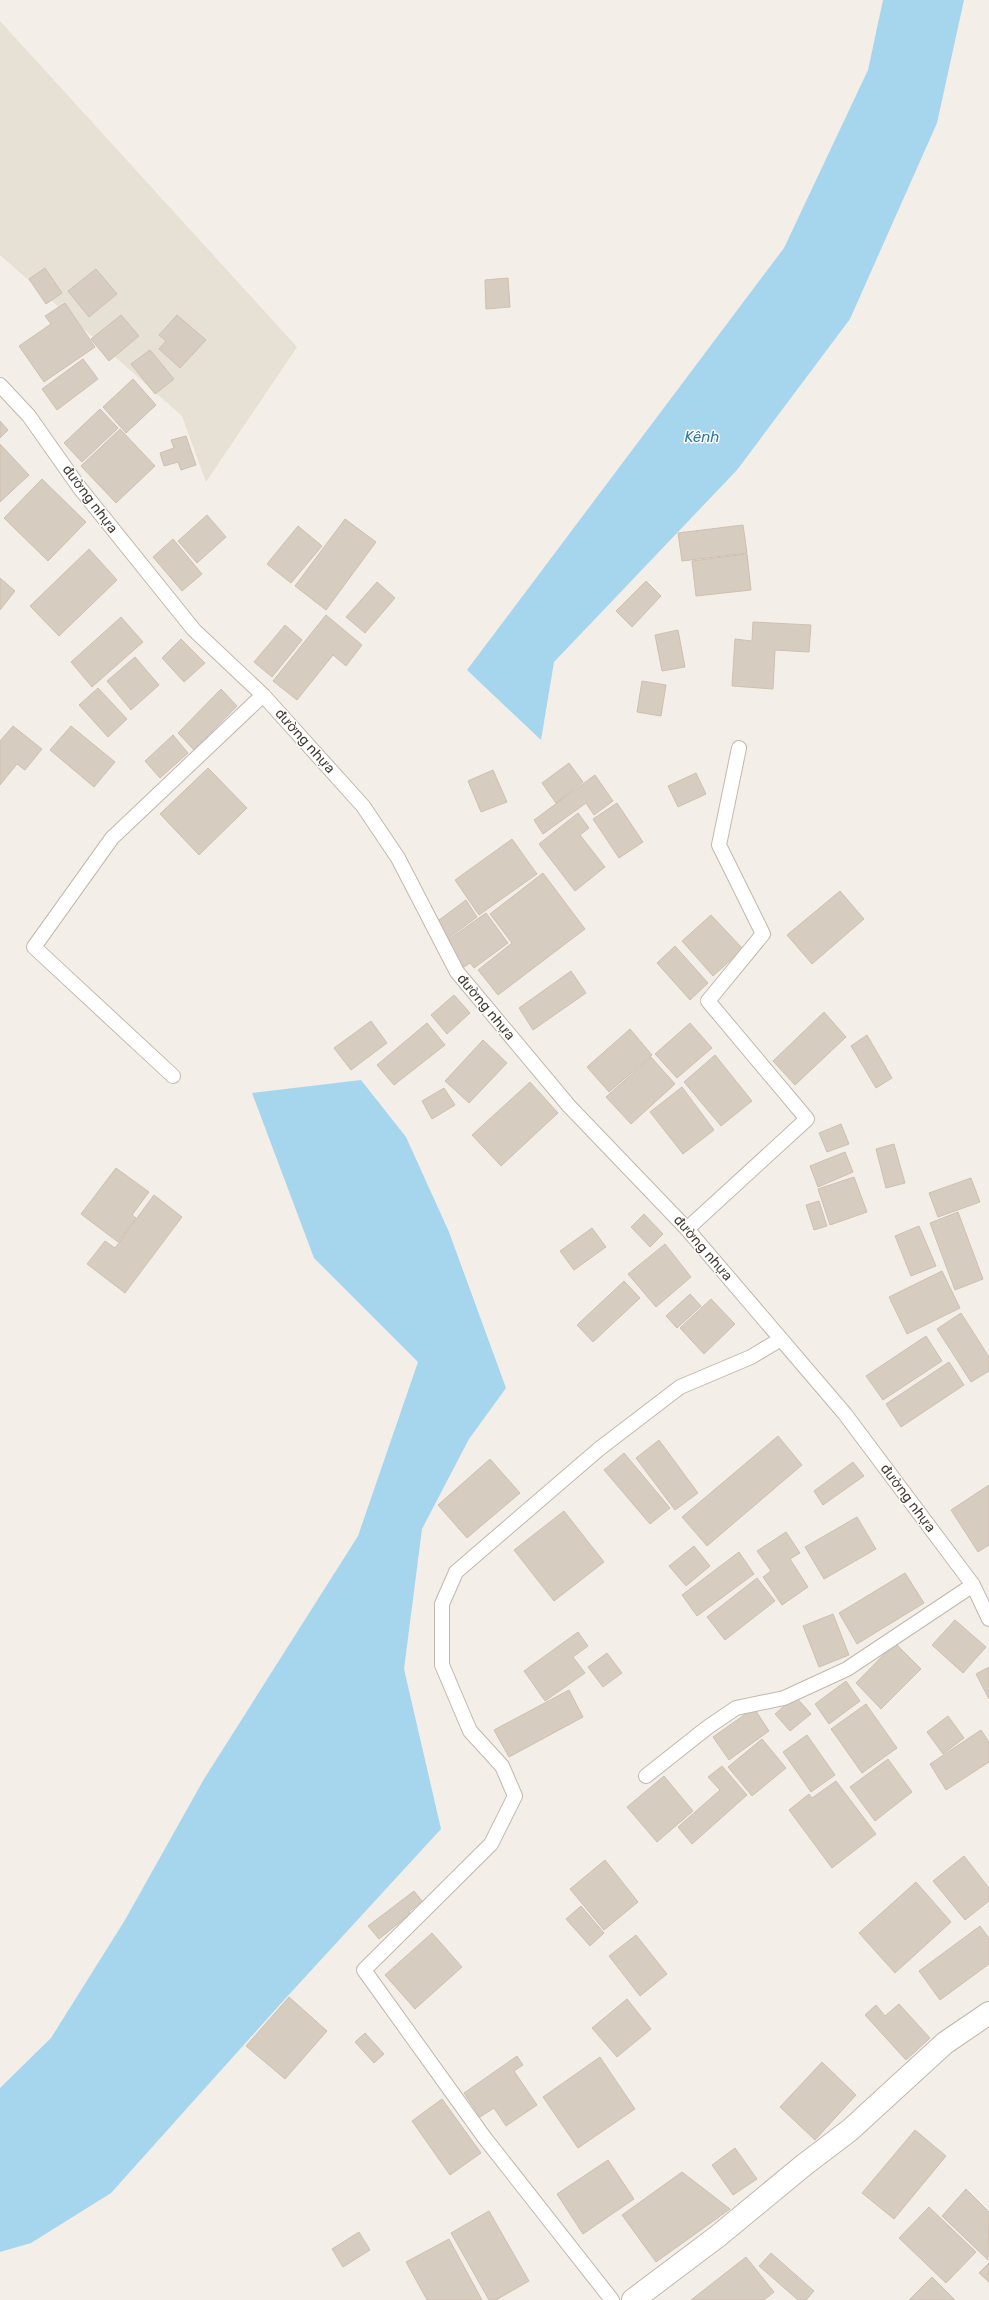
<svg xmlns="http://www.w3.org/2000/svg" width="989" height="2300" viewBox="0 0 989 2300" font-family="Rubik,sans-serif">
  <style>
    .residential { fill: #e7e0d5 }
    .water { fill: #a5d6ee }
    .building { fill: #d7ccc0; stroke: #cfc0b0 }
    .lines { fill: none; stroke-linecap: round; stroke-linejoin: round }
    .lane-casing { stroke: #c1b8ad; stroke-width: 16 }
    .street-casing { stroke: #c1b8ad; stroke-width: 24 }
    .lane { stroke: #fff; stroke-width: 14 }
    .street { stroke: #fff; stroke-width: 22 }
    .labels { text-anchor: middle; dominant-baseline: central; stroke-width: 3; stroke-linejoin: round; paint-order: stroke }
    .street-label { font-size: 14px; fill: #463e36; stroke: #fff }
    .water-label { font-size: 15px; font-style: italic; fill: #2f799f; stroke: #fff }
  </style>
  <rect width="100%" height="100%" fill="#f3eee7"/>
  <path class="residential" d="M 0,21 L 297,347 L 206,482 L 182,416 L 0,255 Z"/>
  <path class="water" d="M 883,0 L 964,0 L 937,123 L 850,319 L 737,470 L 554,662 L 541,740 L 467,670 L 784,248 L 868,70 Z
    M 361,1080 L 406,1137 L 449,1232 L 506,1388 L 469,1439 L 422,1529 L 404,1669 L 441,1829 L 284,2000 L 111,2193 L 31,2243 L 0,2252 L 0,2088 L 51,2038 L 125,1920 L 204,1779 L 358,1536 L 418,1362 L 314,1258 L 252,1093 Z"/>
  <path class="building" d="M 45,268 L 62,293 L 46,304 L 29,279 Z
    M 96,269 L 117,294 L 89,317 L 68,291 Z
    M 508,278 L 510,307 L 486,309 L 485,280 Z
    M 65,303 L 95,347 L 44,382 L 19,346 L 51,324 L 45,316 Z
    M 121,315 L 139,336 L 109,361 L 91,339 Z
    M 177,315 L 206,340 L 180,368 L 159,349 L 166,341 L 159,335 Z
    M 150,350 L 174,379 L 155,394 L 131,364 Z
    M 83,359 L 98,379 L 57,410 L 42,389 Z
    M 133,379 L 156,405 L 126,433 L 103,407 Z
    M 100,409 L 118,428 L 82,462 L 64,443 Z
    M 0,421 L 8,430 L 0,438 Z
    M 120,429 L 155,466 L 116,503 L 81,466 Z
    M 186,436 L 196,465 L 181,470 L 178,462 L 164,466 L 160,453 L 174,448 L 171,440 Z
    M 0,444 L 29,475 L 0,502 Z
    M 42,479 L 86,522 L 48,561 L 4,518 Z
    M 207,515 L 226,537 L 197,563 L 178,541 Z
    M 345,519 L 376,542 L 326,610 L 295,586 Z
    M 743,525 L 747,553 L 682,561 L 678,533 Z
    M 298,526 L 322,546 L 291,583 L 267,564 Z
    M 173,539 L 202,574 L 182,591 L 153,557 Z
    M 89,549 L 117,580 L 59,636 L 30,606 Z
    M 747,554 L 751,590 L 696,596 L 692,561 Z
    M 0,578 L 15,591 L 0,610 Z
    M 646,581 L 661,596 L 632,627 L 616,611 Z
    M 377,582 L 395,598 L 365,633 L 346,617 Z
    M 326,615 L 362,645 L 346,666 L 333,655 L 297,700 L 273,681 Z
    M 121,617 L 143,642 L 92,687 L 71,662 Z
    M 753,622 L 811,625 L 809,652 L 775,650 L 773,689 L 732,686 L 735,639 L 752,641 Z
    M 285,625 L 302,640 L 272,677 L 254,662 Z
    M 678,630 L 685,667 L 662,671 L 655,635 Z
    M 181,639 L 205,663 L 184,682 L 162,658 Z
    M 135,657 L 159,685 L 131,710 L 107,681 Z
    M 642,681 L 666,685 L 661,716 L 637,712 Z
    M 98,688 L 127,719 L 108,737 L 79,705 Z
    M 221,689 L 237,706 L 194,750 L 178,733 Z
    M 13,726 L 42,749 L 25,770 L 17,764 L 0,785 L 0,741 Z
    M 71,726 L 115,762 L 94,787 L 50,750 Z
    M 173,735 L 188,753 L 160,778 L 145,761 Z
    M 569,763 L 583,782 L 556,803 L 542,783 Z
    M 208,768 L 247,808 L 199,855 L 160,814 Z
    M 493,770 L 507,802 L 481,812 L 468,781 Z
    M 696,773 L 706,794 L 678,807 L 668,786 Z
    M 595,775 L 613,801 L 594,815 L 586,803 L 543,834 L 534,820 Z
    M 617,803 L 643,842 L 619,858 L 593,819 Z
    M 578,813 L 589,828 L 580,835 L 605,867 L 575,891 L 539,844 Z
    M 512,839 L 537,874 L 479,915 L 455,880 Z
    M 543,873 L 585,929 L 498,995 L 478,970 L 512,943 L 490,914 Z
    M 840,891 L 864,919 L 812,964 L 787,935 Z
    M 466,900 L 477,917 L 447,939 L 435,923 Z
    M 486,913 L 508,943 L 474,968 L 470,963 L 464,967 L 445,942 Z
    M 711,915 L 743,949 L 713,976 L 682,941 Z
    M 675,946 L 708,983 L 690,1000 L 657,963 Z
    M 571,971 L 586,993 L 533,1030 L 519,1008 Z
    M 454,995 L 470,1013 L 447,1034 L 431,1015 Z
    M 824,1012 L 846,1037 L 795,1085 L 773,1061 Z
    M 371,1021 L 387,1043 L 351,1070 L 334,1048 Z
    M 427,1023 L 445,1045 L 394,1085 L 377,1065 Z
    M 690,1023 L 712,1048 L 677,1078 L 655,1054 Z
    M 630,1029 L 652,1055 L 609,1092 L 587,1067 Z
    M 867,1035 L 892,1078 L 876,1088 L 851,1046 Z
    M 483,1040 L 507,1063 L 469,1103 L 445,1081 Z
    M 715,1055 L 752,1101 L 721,1126 L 684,1082 Z
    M 651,1057 L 675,1084 L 631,1124 L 606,1097 Z
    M 530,1082 L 558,1113 L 501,1166 L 472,1135 Z
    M 682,1087 L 714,1130 L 683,1154 L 650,1112 Z
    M 444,1088 L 455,1105 L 432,1119 L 422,1101 Z
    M 841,1124 L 849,1144 L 827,1152 L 819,1133 Z
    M 894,1144 L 905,1183 L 886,1188 L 876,1149 Z
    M 845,1152 L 853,1172 L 818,1187 L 810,1166 Z
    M 116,1168 L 149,1192 L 132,1215 L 136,1218 L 118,1242 L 81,1214 Z
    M 854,1177 L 867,1212 L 830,1225 L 818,1189 Z
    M 971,1178 L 980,1202 L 938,1217 L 929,1193 Z
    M 154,1195 L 182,1217 L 125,1293 L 87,1264 L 105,1241 L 115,1248 Z
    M 819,1201 L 827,1226 L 814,1230 L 806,1205 Z
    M 958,1212 L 983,1279 L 955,1290 L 930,1223 Z
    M 644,1214 L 663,1234 L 650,1247 L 631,1227 Z
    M 919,1226 L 936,1266 L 911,1276 L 895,1236 Z
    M 592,1228 L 606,1247 L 574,1270 L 560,1251 Z
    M 665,1244 L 691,1277 L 656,1307 L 628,1274 Z
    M 942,1271 L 960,1308 L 907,1334 L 889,1297 Z
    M 624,1281 L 640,1298 L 593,1342 L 577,1325 Z
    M 690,1294 L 701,1306 L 677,1328 L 666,1316 Z
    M 711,1299 L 735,1324 L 704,1354 L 680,1328 Z
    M 961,1313 L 989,1357 L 989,1371 L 971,1382 L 937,1329 Z
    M 926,1336 L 942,1361 L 883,1400 L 866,1376 Z
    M 949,1362 L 964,1385 L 901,1427 L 886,1404 Z
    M 778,1436 L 802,1465 L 707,1546 L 682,1517 Z
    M 659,1440 L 698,1493 L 675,1510 L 636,1458 Z
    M 624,1453 L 670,1508 L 650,1524 L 604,1470 Z
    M 490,1459 L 520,1493 L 467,1538 L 438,1505 Z
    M 853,1462 L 864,1476 L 823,1505 L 814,1491 Z
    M 989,1485 L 989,1545 L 978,1552 L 951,1510 Z
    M 564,1511 L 604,1562 L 554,1601 L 514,1550 Z
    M 857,1517 L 876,1549 L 824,1579 L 805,1547 Z
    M 786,1532 L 800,1553 L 790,1559 L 808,1587 L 782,1605 L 763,1577 L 771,1571 L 757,1551 Z
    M 694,1546 L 710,1566 L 686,1586 L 669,1566 Z
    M 739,1552 L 754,1574 L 697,1616 L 682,1595 Z
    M 905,1573 L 924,1603 L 857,1644 L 839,1613 Z
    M 757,1578 L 775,1601 L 725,1640 L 707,1617 Z
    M 833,1614 L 849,1655 L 819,1667 L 803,1626 Z
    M 955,1620 L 986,1647 L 963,1673 L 932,1645 Z
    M 578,1632 L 588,1646 L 573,1657 L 585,1673 L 545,1701 L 524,1671 Z
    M 895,1643 L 921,1669 L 881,1709 L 856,1683 Z
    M 607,1653 L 622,1673 L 603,1687 L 588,1667 Z
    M 989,1667 L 989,1699 L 976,1674 Z
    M 846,1681 L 860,1701 L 829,1724 L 815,1704 Z
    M 569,1690 L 583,1717 L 509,1757 L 494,1730 Z
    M 795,1696 L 811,1714 L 790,1731 L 775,1714 Z
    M 866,1704 L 897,1748 L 862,1773 L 831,1729 Z
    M 754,1708 L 769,1731 L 729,1760 L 713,1737 Z
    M 948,1716 L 964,1738 L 943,1754 L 927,1732 Z
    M 981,1730 L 989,1742 L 989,1762 L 946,1790 L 930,1764 Z
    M 807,1735 L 835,1775 L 811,1792 L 783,1752 Z
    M 762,1739 L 786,1768 L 752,1796 L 728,1767 Z
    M 888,1759 L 912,1792 L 875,1821 L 850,1787 Z
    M 722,1766 L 747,1795 L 692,1844 L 678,1827 L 720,1790 L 708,1777 Z
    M 664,1776 L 693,1811 L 657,1842 L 627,1807 Z
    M 836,1781 L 876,1834 L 832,1868 L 789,1810 L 809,1794 L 812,1798 Z
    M 964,1856 L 989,1888 L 989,1901 L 965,1920 L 933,1881 Z
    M 605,1860 L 638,1902 L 604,1930 L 570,1889 Z
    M 916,1882 L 951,1922 L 895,1973 L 859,1933 Z
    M 414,1891 L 422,1901 L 409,1912 L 410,1914 L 379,1939 L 368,1926 Z
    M 581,1906 L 604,1933 L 590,1946 L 566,1919 Z
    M 980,1926 L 989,1938 L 989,1964 L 940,2000 L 919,1971 Z
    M 432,1933 L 462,1967 L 415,2009 L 385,1975 Z
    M 636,1935 L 667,1974 L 640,1996 L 609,1956 Z
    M 289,1997 L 327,2031 L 285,2079 L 246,2046 Z
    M 627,1999 L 651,2029 L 617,2057 L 592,2028 Z
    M 899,2004 L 930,2038 L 906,2060 L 865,2015 L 876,2005 L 885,2016 Z
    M 365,2033 L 384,2054 L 374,2063 L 355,2042 Z
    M 517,2056 L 523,2065 L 514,2071 L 537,2105 L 506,2126 L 494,2108 L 480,2117 L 464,2093 Z
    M 600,2057 L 635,2109 L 578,2148 L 543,2097 Z
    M 822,2062 L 856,2095 L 815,2140 L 780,2107 Z
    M 442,2099 L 481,2153 L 450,2175 L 412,2121 Z
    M 915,2130 L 946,2156 L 894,2219 L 862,2193 Z
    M 735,2148 L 757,2179 L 733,2195 L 712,2165 Z
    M 608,2160 L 634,2199 L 583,2234 L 557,2194 Z
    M 682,2172 L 730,2209 L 656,2262 L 622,2215 Z
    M 966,2189 L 989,2212 L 988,2260 L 942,2216 Z
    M 929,2207 L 976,2252 L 946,2283 L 899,2238 Z
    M 489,2211 L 529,2281 L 496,2300 L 489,2300 L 451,2233 Z
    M 359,2232 L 370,2250 L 343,2267 L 332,2249 Z
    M 449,2239 L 482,2300 L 427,2300 L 406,2262 Z
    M 771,2253 L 814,2291 L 806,2300 L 798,2300 L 759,2266 Z
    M 746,2257 L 774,2292 L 764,2300 L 691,2300 Z
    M 989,2263 L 989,2282 L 979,2273 Z
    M 932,2277 L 955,2300 L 909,2300 Z"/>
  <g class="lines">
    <g class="lane-casing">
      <path id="lane" d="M 0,385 L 29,416 L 79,487 L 194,630 L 263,695 L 363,806 L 398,858 L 457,972 L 569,1106 L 687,1229 L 845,1414 L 973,1585 L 989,1619
        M 173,1076 L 34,947 L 112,838 L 263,695
        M 687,1229 L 807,1119 L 708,1001 L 763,934 L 719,845 L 739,748
        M 646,1776 L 708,1727 L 736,1708 L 784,1698 L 847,1669 L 973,1585
        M 612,2300 L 484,2137 L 364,1970 L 491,1844 L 515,1796 L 502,1766 L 470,1731 L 442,1665 L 442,1604 L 456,1572 L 599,1449 L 680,1387 L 751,1357 L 781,1339"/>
    </g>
    <g class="street-casing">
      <path id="street" d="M 633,2300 L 718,2236 L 804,2165 L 850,2130 L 945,2043 L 989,2013"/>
    </g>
    <use href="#lane" class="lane"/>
    <use href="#street" class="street"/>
  </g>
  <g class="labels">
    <g class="street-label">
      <text transform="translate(90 499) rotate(53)">đường nhựa</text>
      <text transform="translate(305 741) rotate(48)">đường nhựa</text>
      <text transform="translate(486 1007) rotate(50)">đường nhựa</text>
      <text transform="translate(703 1248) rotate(49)">đường nhựa</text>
      <text transform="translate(908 1498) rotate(53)">đường nhựa</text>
    </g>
    <g class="water-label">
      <text x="702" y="437">Kênh</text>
    </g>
  </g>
</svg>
